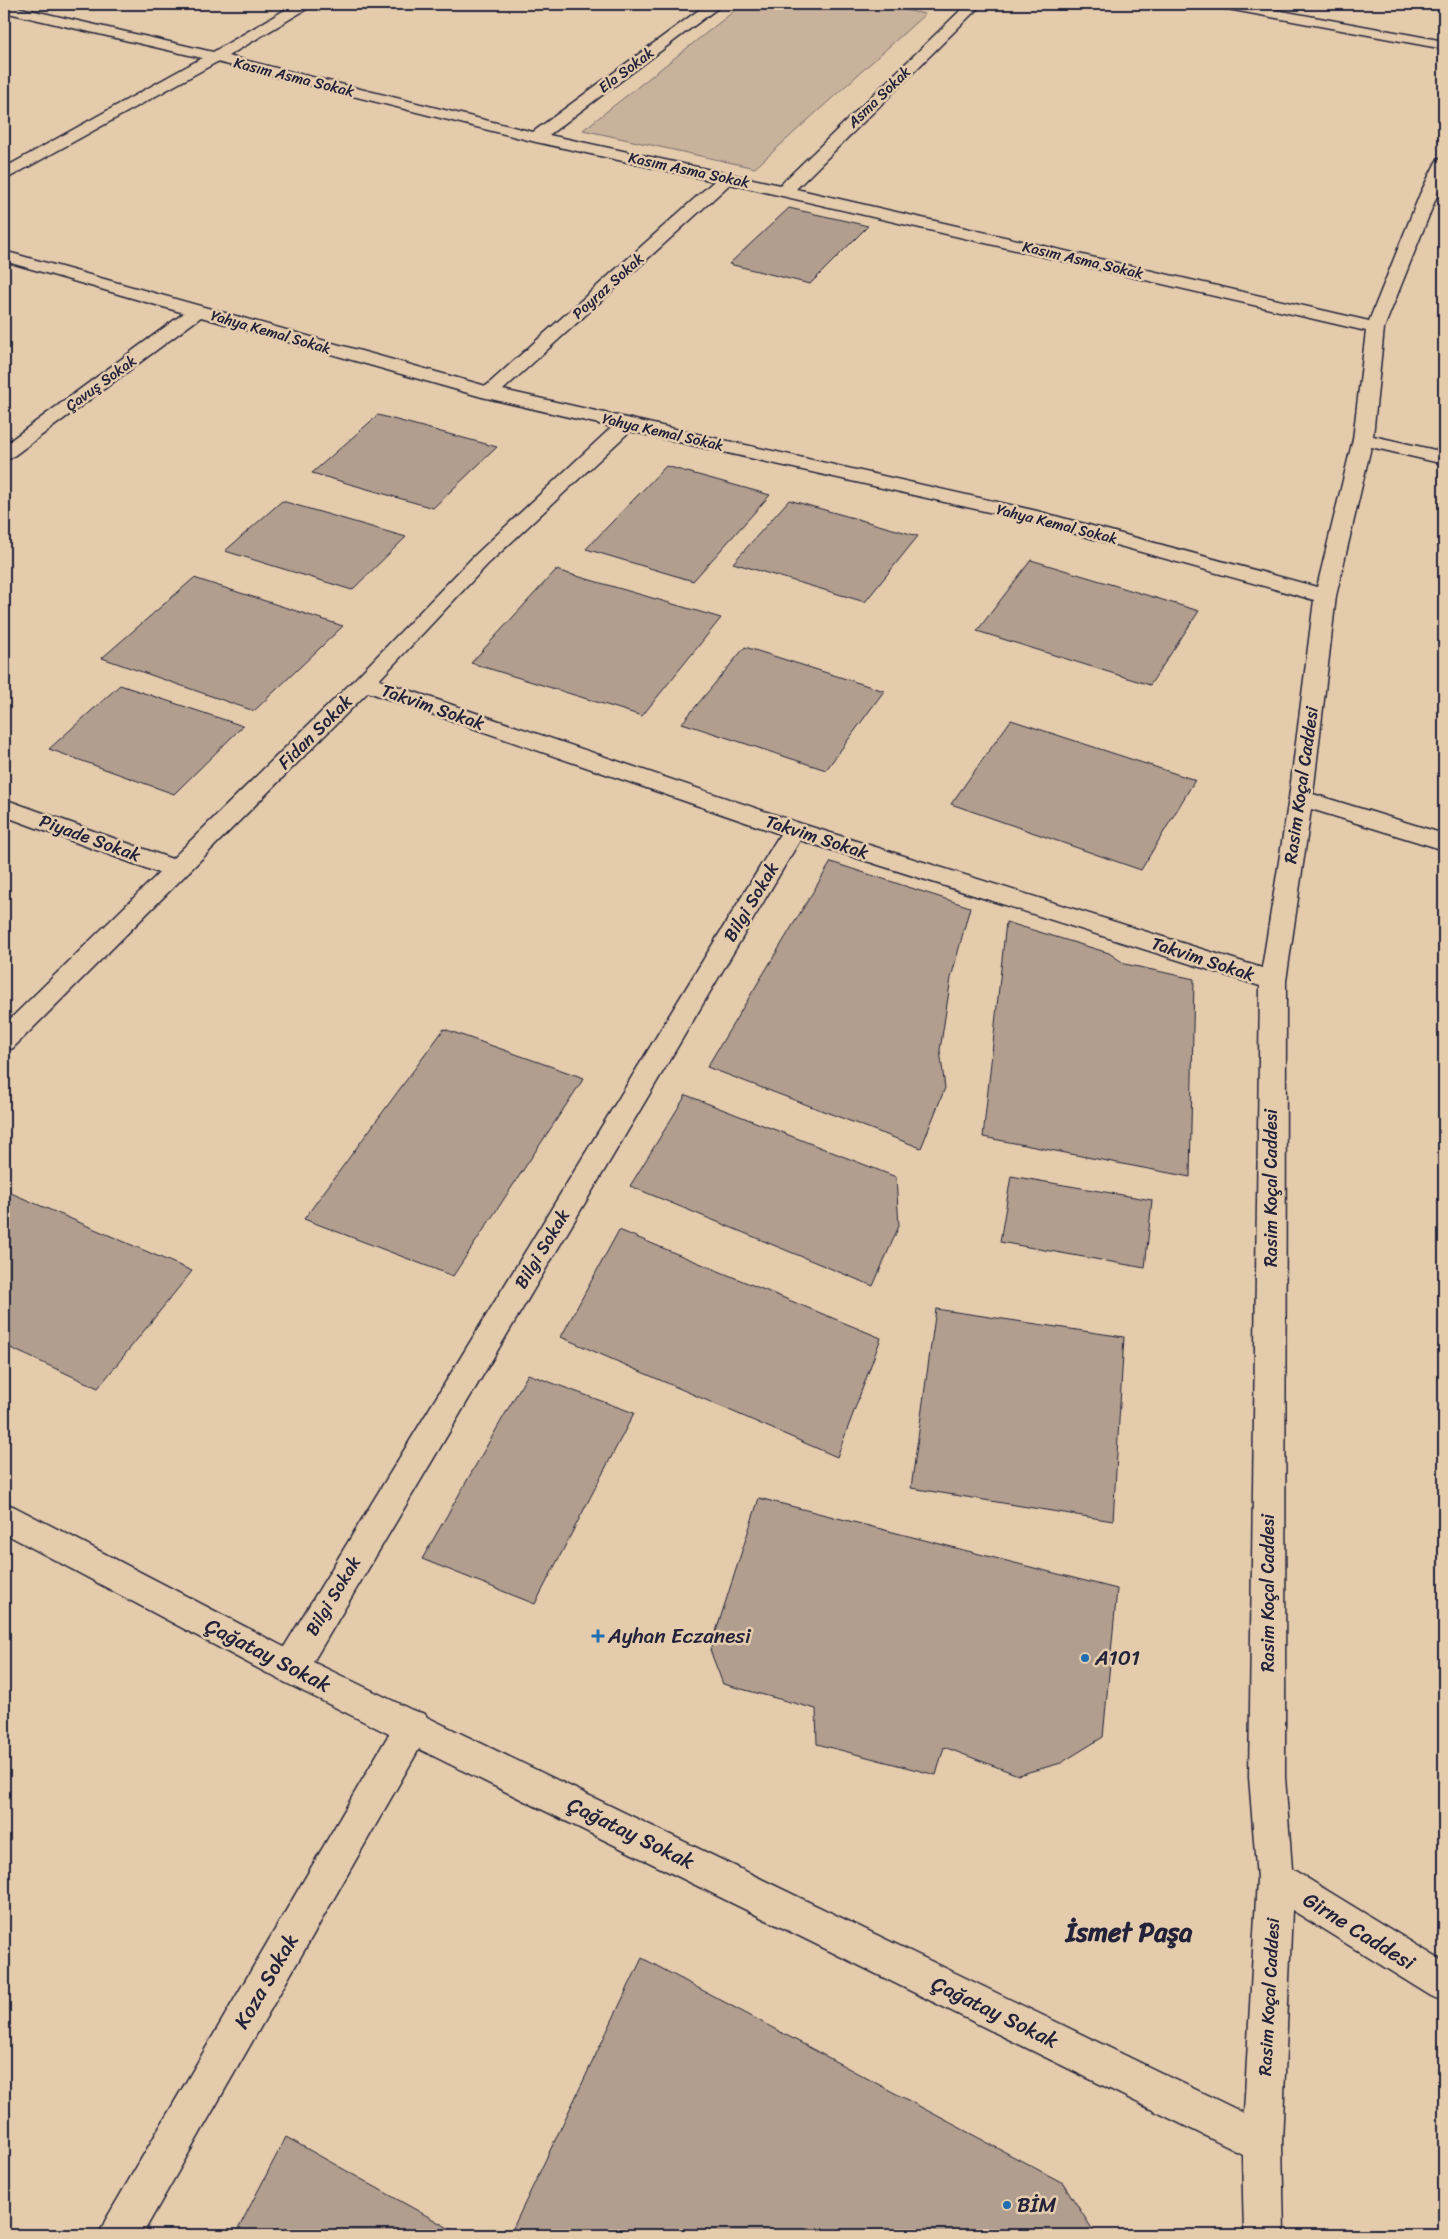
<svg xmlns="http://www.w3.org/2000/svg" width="1448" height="2239" viewBox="0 0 1448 2239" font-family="Sriracha,sans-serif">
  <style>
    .green { fill: #c8b29c; stroke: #756a6c }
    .building { fill: #b19e8e; stroke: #22223b }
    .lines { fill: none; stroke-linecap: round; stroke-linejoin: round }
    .minor-casing { stroke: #22223b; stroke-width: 3 }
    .minor { fill: #e4cbac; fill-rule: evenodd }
    .poi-dot { fill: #1f6fb2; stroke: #e4cbac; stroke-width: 2 }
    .labels { text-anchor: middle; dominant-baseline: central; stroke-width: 5; stroke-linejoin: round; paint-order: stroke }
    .far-street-label { font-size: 15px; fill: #22223b; stroke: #e4cbac }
    .street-label { font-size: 18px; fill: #22223b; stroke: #e4cbac }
    .near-poi-label { font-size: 21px; fill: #22223b; stroke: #e4cbac; text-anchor: start }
    .near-street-label { font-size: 21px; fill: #22223b; stroke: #e4cbac }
    .near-district-label { font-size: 26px; font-weight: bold; fill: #22223b; stroke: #e4cbac }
  </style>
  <rect width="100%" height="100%" fill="#e4cbac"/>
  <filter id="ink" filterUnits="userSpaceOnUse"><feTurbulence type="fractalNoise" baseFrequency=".02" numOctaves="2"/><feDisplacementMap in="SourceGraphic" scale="10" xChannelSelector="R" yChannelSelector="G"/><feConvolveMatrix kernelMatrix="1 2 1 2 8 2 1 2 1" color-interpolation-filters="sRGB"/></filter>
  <g filter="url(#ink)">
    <path class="green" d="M 743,4 L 875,4 L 925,14 L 755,168 L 583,130 Z"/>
    <path class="building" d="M 789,208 L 868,226 L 810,284 L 729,264 Z
      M 378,415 L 497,447 L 433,508 L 312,473 Z
      M 666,466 L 770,495 L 693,581 L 586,549 Z
      M 789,500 L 918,536 L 865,602 L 733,563 Z
      M 282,501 L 406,537 L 352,590 L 225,551 Z
      M 1031,560 L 1199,611 L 1150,685 L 977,631 Z
      M 556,570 L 721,618 L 642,716 L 471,663 Z
      M 194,578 L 343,626 L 254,711 L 102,658 Z
      M 745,647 L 884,691 L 826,770 L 682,723 Z
      M 120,685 L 243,726 L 174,794 L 49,749 Z
      M 1011,720 L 1195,780 L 1141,870 L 951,804 Z
      M 831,862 L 970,907 L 951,978 L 940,1050 L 945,1088 L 921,1148 L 707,1067 Z
      M 1006,922 L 1109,953 L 1125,964 L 1194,979 L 1190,1177 L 983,1137 Z
      M 444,1029 L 584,1078 L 453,1276 L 304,1219 Z
      M 686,1095 L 896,1177 L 899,1226 L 873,1286 L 630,1186 Z
      M 1011,1176 L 1152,1200 L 1145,1268 L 1000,1242 Z
      M 4,1190 L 192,1271 L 98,1388 L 4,1345 Z
      M 619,1230 L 881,1338 L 837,1457 L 561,1337 Z
      M 936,1309 L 1124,1337 L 1113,1521 L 911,1488 Z
      M 528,1374 L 634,1413 L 535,1604 L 422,1559 Z
      M 759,1498 L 1117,1589 L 1103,1737 L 1061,1763 L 1018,1775 L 944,1747 L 936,1775 L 817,1744 L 816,1709 L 723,1684 L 710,1650 Z
      M 642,1958 L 1063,2183 L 1096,2235 L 526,2235 L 513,2228 Z
      M 286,2137 L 461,2235 L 235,2235 Z"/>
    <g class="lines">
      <g class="minor-casing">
        <path id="minor" d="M 4,4 L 213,52 L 295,4 L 312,4 L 310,7 L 228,56 L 533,132 L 707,4 L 723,4 L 549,135 L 780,185 L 967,4 L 982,4 L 796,189 L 1369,321 L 1420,194 L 1436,162 L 1438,159 L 1444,157 L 1444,178 L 1384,328 L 1373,436 L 1444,452 L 1444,464 L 1371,447 L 1336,596 L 1313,794 L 1444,834 L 1444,850 L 1311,809 L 1286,981 L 1285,1777 L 1292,1869 L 1444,1962 L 1444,2002 L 1431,1996 L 1292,1910 L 1282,2143 L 1284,2235 L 1244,2235 L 1242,2154 L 419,1749 L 142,2235 L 99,2235 L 105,2221 L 389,1734 L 278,1679 L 4,1533 L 4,1503 L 15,1507 L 284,1647 L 780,834 L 368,692 L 13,1048 L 4,1051 L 4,1025 L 159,873 L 4,816 L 4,799 L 172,859 L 356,678 L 473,557 L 612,427 L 482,397 L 201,317 L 11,458 L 4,460 L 4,445 L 184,313 L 4,261 L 4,251 L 486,386 L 714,181 L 536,142 L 217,62 L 10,177 L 4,179 L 4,168 L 202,58 L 4,12 ZM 730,184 L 1366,331 L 1353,439 L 1317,587 L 1037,511 L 503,390 ZM 630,431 L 1033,522 L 1314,600 L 1289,798 L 1262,968 L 802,824 L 379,680 L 487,565 ZM 800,840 L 1260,986 L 1249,1777 L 1257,1879 L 1244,2113 L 427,1717 L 425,1714 L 412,1710 L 313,1662 Z
          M 1215,4 L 1244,4 L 1444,41 L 1444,49 L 1222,8 Z"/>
      </g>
      <use href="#minor" class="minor"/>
    </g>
  </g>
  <g class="poi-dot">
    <path d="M595.5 1628.5h5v5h5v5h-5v5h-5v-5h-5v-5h5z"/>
    <circle cx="1085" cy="1658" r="5"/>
    <circle cx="1007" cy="2205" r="5"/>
  </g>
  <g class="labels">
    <g class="far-street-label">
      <text transform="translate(626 70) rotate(-37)">Ela Sokak</text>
      <text transform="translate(294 77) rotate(14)">Kasım Asma Sokak</text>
      <text transform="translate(879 97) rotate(-44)">Asma Sokak</text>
      <text transform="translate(689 170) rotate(12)">Kasım Asma Sokak</text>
      <text transform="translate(1083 260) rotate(13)">Kasım Asma Sokak</text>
      <text transform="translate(608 286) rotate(-42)">Poyraz Sokak</text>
      <text transform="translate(271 332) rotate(16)">Yahya Kemal Sokak</text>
      <text transform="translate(101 383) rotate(-36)">Çavuş Sokak</text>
      <text transform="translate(663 432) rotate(13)">Yahya Kemal Sokak</text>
      <text transform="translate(1057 524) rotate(14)">Yahya Kemal Sokak</text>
    </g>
    <g class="street-label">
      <text transform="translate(433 707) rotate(19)">Takvim Sokak</text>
      <text transform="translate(315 732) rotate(-45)">Fidan Sokak</text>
      <text transform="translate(1301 785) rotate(-82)">Rasim Koçal Caddesi</text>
      <text transform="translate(817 837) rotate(18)">Takvim Sokak</text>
      <text transform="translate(90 838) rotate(20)">Piyade Sokak</text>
      <text transform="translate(751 902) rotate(-59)">Bilgi Sokak</text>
      <text transform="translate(1203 959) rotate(18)">Takvim Sokak</text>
      <text transform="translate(1271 1188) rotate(-90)">Rasim Koçal Caddesi</text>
      <text transform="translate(542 1249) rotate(-59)">Bilgi Sokak</text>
      <text transform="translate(1268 1593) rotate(-90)">Rasim Koçal Caddesi</text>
      <text transform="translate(333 1596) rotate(-59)">Bilgi Sokak</text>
      <text transform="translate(1269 1997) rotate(-87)">Rasim Koçal Caddesi</text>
    </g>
    <g class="near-poi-label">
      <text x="608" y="1636">Ayhan Eczanesi</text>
      <text x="1095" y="1658">A101</text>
      <text x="1017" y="2205">BİM</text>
    </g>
    <g class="near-street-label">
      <text transform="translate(268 1655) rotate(27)">Çağatay Sokak</text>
      <text transform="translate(631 1833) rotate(26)">Çağatay Sokak</text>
      <text transform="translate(1359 1931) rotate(32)">Girne Caddesi</text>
      <text transform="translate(266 1981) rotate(-60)">Koza Sokak</text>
      <text transform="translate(995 2012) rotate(26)">Çağatay Sokak</text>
    </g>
    <g class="near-district-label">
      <text x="1129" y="1932">İsmet Paşa</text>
    </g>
  </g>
  <rect width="1448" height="2239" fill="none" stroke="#e4cbac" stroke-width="20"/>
  <rect x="10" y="10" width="1428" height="2219" fill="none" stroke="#22223b" stroke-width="2" filter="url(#ink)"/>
</svg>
